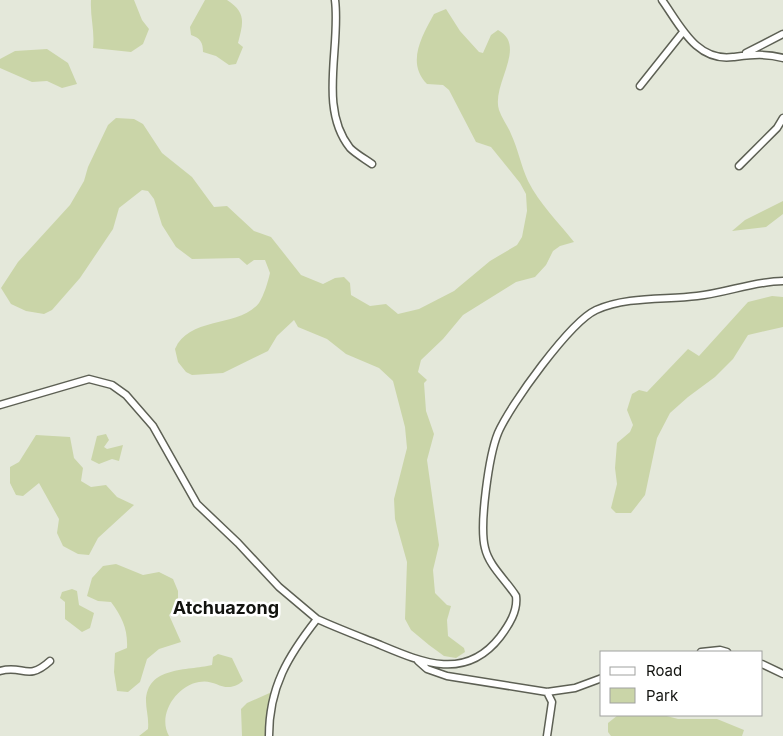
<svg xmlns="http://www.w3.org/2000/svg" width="783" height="736" viewBox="0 0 783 736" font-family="Inter,sans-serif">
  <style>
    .green { fill: #cad5a8 }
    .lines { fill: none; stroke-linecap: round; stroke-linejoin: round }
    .minor-casing { stroke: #5d6054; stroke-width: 9 }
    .minor { stroke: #fff; stroke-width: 6 }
    .labels { text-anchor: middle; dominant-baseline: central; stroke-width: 5; stroke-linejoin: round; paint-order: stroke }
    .quarter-label { font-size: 18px; font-weight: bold; fill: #12130f; stroke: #fff }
  </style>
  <rect width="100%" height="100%" fill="#e4e8da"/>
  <path class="green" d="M 91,0 L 134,0 L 142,20 L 149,29 L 143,44 L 131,52 L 93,48 C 95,31 90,17 91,0 Z
    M 205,0 L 227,0 C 247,13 243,23 238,43 L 243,47 L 236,64 L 229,65 L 216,56 L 203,52 C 203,42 200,38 191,35 L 190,27 Z
    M 446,9 L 460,31 L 479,52 L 483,53 L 491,35 L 498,30 C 528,46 491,85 499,110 C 502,119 508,126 511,134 C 518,149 521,166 528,181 C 539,203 559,223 574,242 L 560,246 L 553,251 L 546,265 L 535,277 L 516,282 L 463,315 L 443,339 L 421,360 L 418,372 L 427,380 L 424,383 L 426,411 L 434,434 L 427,460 L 439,545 L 433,570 L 435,593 L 447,605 L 451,606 L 447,620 L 448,636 L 464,648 L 465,652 L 456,658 L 444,656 L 429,645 L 411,630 L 405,619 L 407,562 L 395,519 L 394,499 L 407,448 L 405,427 L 393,381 L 379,368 L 346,354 L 327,339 L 298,327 L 294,320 L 277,336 L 268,351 L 223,373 L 192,375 L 186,372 L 178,362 L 175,349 C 189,316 239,328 259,303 C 264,295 268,282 270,273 L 265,260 L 254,260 L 247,265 L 239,258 L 192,259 L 176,247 L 162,225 L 154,199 L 148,191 L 142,190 L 119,208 L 113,229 L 80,278 L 52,310 L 44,314 L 26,311 L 11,304 L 1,288 L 18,262 L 70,205 L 84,181 L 88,167 L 108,125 L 116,118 L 134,119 L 143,124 L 162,153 L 192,177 L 214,207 L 227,206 L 254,231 L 271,237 L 301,275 L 323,284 L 335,278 L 344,277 L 350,283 L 351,295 L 370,306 L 386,304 L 398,314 L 419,309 L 454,291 L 490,261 L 517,245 L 522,237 L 527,211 L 526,194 L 520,183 L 491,147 L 476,142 L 449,90 L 443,85 L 427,84 C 406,63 422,36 434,14 Z
    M 47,49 L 68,63 L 77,84 L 62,88 L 47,81 L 32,82 L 0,68 L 0,59 L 15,51 Z
    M 783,201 L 783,214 L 766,227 L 732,231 L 745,220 Z
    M 772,296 L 783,297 L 783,327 L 748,335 L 733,359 L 715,377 L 688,397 L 670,413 L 657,438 L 645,495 L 631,513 L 616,513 L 611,508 L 617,484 L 615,468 L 617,443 L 630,432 L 633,425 L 627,410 L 632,394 L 639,390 L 647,392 L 688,349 L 699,356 L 748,302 Z
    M 106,434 L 109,440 L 104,447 L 107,449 L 123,445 L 119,461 L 112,459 L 99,464 L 91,460 L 97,436 Z
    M 36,435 L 70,437 L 74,458 L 83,468 L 81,481 L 91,487 L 106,485 L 117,497 L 134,505 L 98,538 L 89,555 L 78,554 L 63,546 L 57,533 L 59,519 L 39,483 L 23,496 L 16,495 L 10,483 L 10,467 L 19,462 Z
    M 116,564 L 143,575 L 159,572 L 173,579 L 178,591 L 178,606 L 169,615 L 181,642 L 159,649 L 147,659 L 140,682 L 128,692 L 117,691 L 114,672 L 115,653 L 127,648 C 128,629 122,617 111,602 L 98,601 L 87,596 L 92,578 L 103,566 Z
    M 72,589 L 77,591 L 79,605 L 94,613 L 90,628 L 82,632 L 65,619 L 65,602 L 60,598 L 62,592 Z
    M 218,654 L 232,658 L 243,681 C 224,696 217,678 199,682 C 176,686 157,715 169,736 L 139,736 L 148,729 C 149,718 146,710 146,701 C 147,666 187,671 212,665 L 213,657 Z
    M 274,691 L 271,736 L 242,736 L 241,709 L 247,703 Z
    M 618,715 L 663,715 L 678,719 L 717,719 L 744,730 L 742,736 L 611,736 L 608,732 L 608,723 Z"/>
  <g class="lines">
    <g class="minor-casing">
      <path id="minor" d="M 335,0 C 341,47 318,108 350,148 C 356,154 365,159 372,164
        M 662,0 C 680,25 696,62 733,57 C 751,55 765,53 783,58
        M 746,53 L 783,34
        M 640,86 L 683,32
        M 739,166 L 777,128 L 783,118
        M 0,405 L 89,379 L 112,385 L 126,395 L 153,426 L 197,504 L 238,543 L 279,587 L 317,619 C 337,628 358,636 378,644 C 421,662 465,682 500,637 C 509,625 518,611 516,596 C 506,580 489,566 485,548 C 479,525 489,455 498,433 C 510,405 570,322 596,310 C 627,296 665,300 697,296 C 726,293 755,281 783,281
        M 701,652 L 720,650 L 727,652
        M 418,661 L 427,669 L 447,676 L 547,692 L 575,688 L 602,678
        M 762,664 L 783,674
        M 0,671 C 23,664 27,682 50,661
        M 269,736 C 269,687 288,656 317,619
        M 547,736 L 552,702 L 547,692"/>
    </g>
    <use href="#minor" class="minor"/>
  </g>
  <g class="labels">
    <g class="quarter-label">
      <text x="226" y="607">Atchuazong</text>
    </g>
  </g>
  <rect x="600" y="651" width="162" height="65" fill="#ffffff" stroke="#a0a19f"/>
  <rect x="610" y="667" width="25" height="8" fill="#ffffff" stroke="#a0a19f"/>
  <text x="646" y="676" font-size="15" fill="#12130f">Road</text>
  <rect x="610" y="688" width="25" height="15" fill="#cad5a8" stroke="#a0a19f"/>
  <text x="646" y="701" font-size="15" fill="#12130f">Park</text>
</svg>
